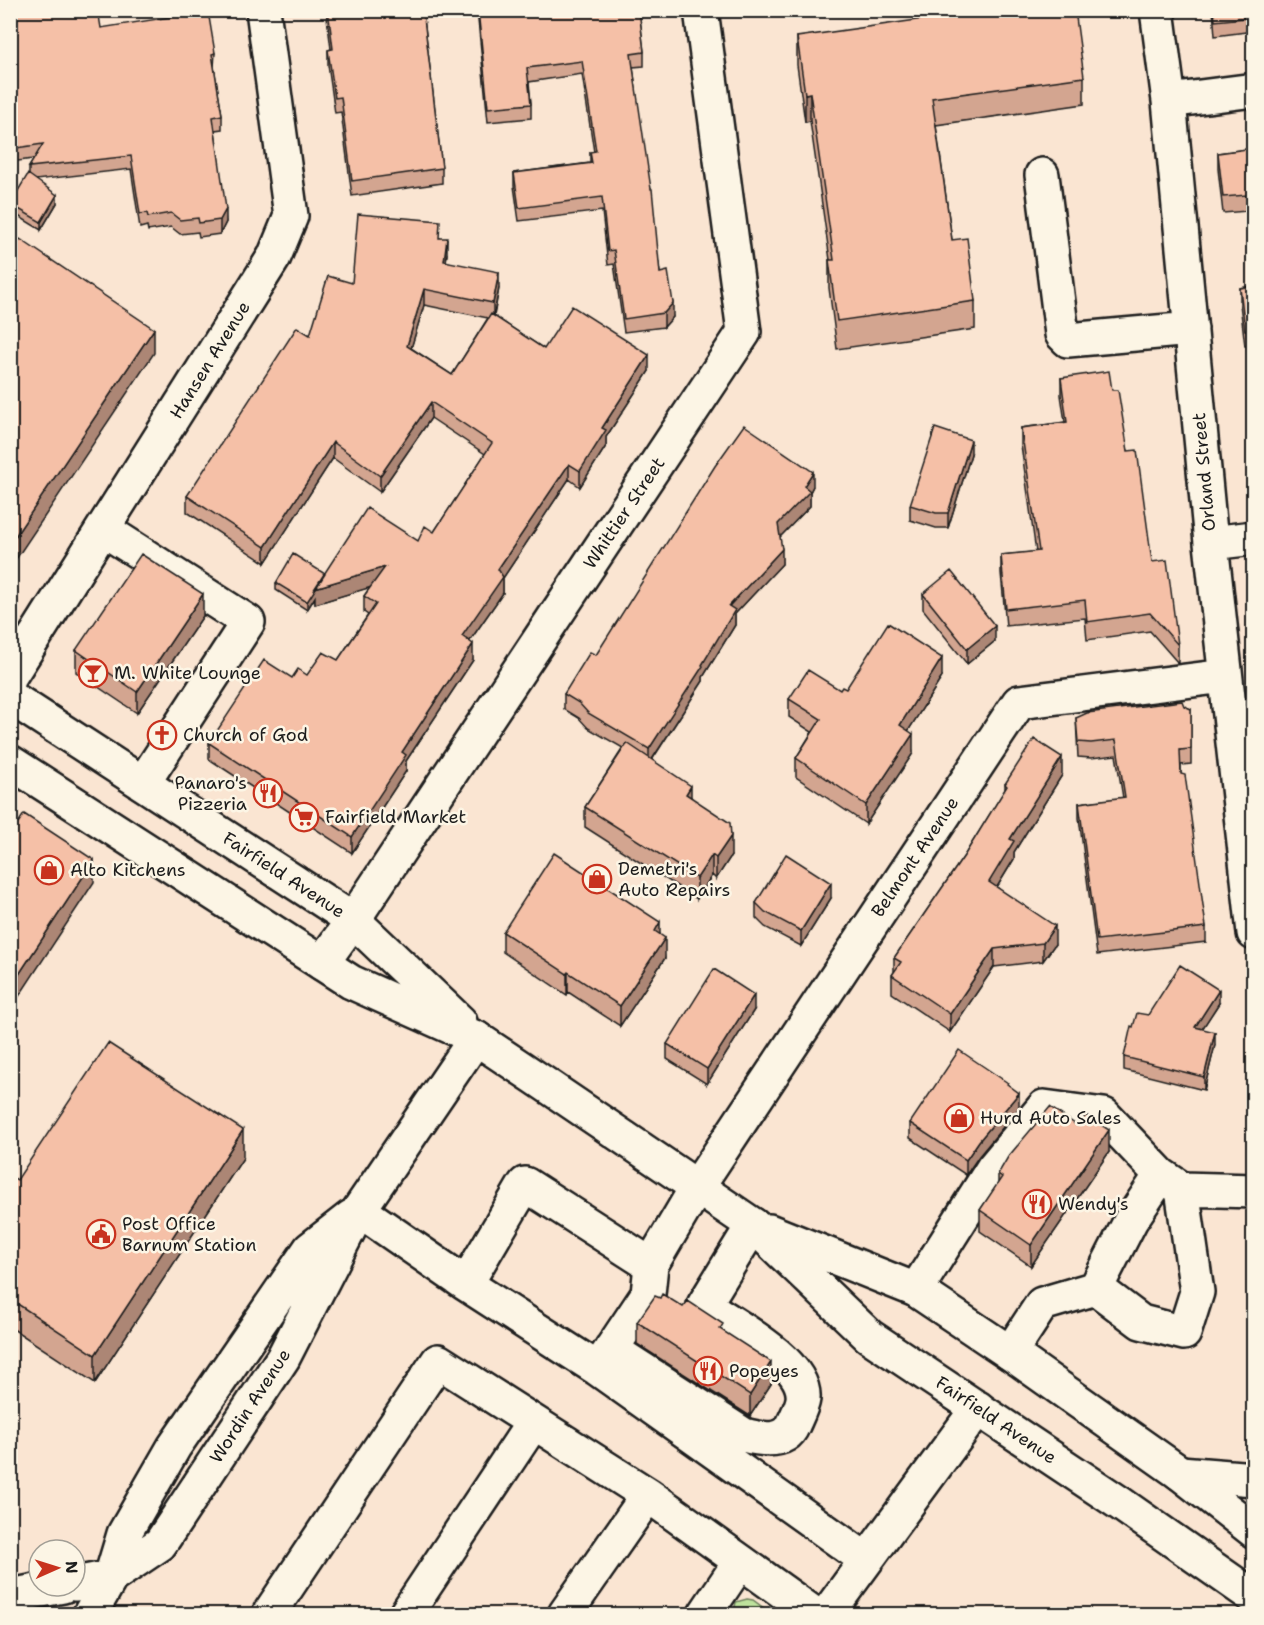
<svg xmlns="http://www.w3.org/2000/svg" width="1264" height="1625" viewBox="0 0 1264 1625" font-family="'Shantell Sans',sans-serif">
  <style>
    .green { fill: #bee29c; stroke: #6d7f5c; stroke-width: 1.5 }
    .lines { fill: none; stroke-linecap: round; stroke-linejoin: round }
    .minor-casing { stroke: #1c1c1c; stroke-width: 38 }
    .major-casing { stroke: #1c1c1c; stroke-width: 38 }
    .minor { stroke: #fcf5e5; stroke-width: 33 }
    .major { stroke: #fcf5e5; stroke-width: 33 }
    .wall { fill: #d3a590; stroke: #1c1c1c; stroke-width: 1.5; fill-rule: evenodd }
    .shaded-wall { fill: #ac8675; stroke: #1c1c1c; stroke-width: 1.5 }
    .building { fill: #f5c0a7; stroke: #1c1c1c; stroke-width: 1.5 }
    .labels { text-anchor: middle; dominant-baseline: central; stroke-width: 5; stroke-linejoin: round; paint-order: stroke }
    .street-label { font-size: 18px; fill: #1c1c1c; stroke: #fcf5e5 }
    .poi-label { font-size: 18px; fill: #1c1c1c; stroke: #fcf5e5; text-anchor: start }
  </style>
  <rect width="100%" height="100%" fill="#fae5d2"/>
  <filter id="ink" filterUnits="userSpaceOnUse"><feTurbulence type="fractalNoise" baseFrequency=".0167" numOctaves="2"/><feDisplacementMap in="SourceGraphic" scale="12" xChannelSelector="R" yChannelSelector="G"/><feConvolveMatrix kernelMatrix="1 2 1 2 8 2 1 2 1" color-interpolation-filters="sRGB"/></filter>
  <g filter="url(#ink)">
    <path class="green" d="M 747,1599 L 753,1600 L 765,1609 L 766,1614 L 746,1614 L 735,1607 L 736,1602 Z"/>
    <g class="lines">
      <g class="minor-casing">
        <path id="minor" d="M 1157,10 L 1169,101 L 1211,543 L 1254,933
          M 1169,101 L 1254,90
          M 1042,175 L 1062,334 L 1068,340 L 1191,329
          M 103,529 L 248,622 L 143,783
          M 1211,543 L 1254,538
          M 10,676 L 274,257 L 291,216 L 263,10
          M 322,963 L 353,920 L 744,332 L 701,10
          M 359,1210 L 466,1284
          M 1096,1288 L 1131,1220 L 1161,1175
          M 916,1290 L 993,1168 L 1044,1107 L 1104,1115 L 1161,1175 L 1182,1189 L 1254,1191
          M 611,1349 L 744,1435 C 759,1439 785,1444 793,1425 C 796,1418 802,1407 803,1399 C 807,1362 732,1324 704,1305 L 753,1225
          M 1010,1353 L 1042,1304 L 1096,1288 L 1141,1322 L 1184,1333 L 1197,1292 L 1182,1189
          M 598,1369 L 466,1284 L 525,1184 L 651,1265
          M 1180,1473 L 1254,1479
          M 865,1559 L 598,1369 L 648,1294 L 651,1265 L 697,1187 L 1019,702 L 1225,676
          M 75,1584 L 111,1577 L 160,1544 L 283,1358 L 359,1210 L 476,1038
          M 10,1596 L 63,1586
          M 90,1614 L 111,1577 L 124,1534 L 174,1447 L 310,1249 L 351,1217
          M 269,1614 L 438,1361 L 648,1495 L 814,1614
          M 406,1614 L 533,1423
          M 565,1614 L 648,1495
          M 705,1614 L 740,1562
          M 827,1614 L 978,1408"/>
      </g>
      <g class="major-casing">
        <path id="major" d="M 10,697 L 353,920 L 460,1022
          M 10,762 L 351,982 L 476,1038 L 536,1078 L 753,1225 L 869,1336 L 1121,1504 L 1254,1597
          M 769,1231 L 916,1290 L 1010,1353 L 1180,1473 L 1254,1531"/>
      </g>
      <use href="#minor" class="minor"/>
      <use href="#major" class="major"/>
    </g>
    <path class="wall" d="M 10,10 L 101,28 L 215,53 L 214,67 L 222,115 L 222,129 L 215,130 L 226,222 L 220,234 L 199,237 L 198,232 L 180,234 L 171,227 L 148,231 L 147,226 L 140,228 L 131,169 L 35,180 L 57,203 L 41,230 L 10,211 L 10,203 L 29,175 L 29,167 L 34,159 L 10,162 Z
      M 326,10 L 423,10 L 442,168 L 442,183 L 352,196 L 341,112 L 335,113 L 328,65 L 328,50 L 331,49 Z
      M 477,10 L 639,10 L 644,52 L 644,66 L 633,67 L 660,273 L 673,317 L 664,327 L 624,332 L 614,264 L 608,265 L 602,211 L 519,221 L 514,186 L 514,173 L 590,163 L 590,152 L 594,152 L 582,74 L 529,82 L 531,104 L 531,118 L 488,122 Z
      M 1213,10 L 1254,10 L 1254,31 L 1215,36 Z
      M 797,37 L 1084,77 L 1084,104 L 936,125 L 952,240 L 975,301 L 975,329 L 837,349 L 829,288 L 829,260 L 830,260 L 810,121 L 805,122 L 797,65 Z
      M 1254,148 L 1254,277 L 1247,211 L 1223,213 L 1218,169 L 1218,153 Z
      M 440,238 L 447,254 L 446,261 L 499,288 L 494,316 L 544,349 L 649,371 L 606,437 L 606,446 L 580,487 L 569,479 L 503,578 L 503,593 L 469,642 L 473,660 L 406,761 L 406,771 L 352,853 L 209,759 L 209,743 L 292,678 L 307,675 L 338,660 L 368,615 L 364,612 L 364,596 L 370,587 L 315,604 L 315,597 L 307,610 L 276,590 L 276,583 L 325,574 L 418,541 L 434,532 L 485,454 L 431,418 L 380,492 L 333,458 L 265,563 L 187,512 L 187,496 L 310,335 L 352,283 ZM 424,305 L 488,318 L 452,375 L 411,348 Z
      M 1254,286 L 1254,385 L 1250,385 L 1247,346 L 1245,346 L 1240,304 L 1240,288 Z
      M 1061,378 L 1112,390 L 1128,451 L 1152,562 L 1178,645 L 1178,663 L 1150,631 L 1087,640 L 1085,618 L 1006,626 L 1001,573 L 1001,555 L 1036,552 L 1021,445 L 1021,428 L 1065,422 L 1061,395 Z
      M 971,454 L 948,528 L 936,528 L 910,520 L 910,505 Z
      M 813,486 L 810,492 L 810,506 L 780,537 L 782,564 L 735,614 L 735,625 L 703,677 L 703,681 L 652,760 L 691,797 L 731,856 L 716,879 L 712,875 L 697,899 L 585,827 L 585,807 L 623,748 L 588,728 L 579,718 L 564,709 L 564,694 L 596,655 Z
      M 923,594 L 995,641 L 967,664 L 923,609 Z
      M 203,616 L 137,713 L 76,672 L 76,650 Z
      M 942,677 L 908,731 L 913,753 L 866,824 L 796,777 L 796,758 L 812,732 L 789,717 L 789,699 L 846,689 Z
      M 1184,706 L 1191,709 L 1191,764 L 1181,765 L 1181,774 L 1206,927 L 1206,942 L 1097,955 L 1079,818 L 1079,803 L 1123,798 L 1116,755 L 1091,758 L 1078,757 L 1076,718 Z
      M 1062,775 L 1014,852 L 1014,859 L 997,887 L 1055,944 L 1043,961 L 994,967 L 950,1032 L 892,993 L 892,975 L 894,972 L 894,958 L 964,856 L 1005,790 L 1005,784 Z
      M 831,898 L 801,946 L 765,927 L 756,918 L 756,903 Z
      M 503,932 L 660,934 L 665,958 L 620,1026 L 568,992 L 567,995 L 503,952 Z
      M 1219,1003 L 1202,1029 L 1215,1045 L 1204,1090 L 1124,1070 L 1124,1057 L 1133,1027 L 1148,1015 Z
      M 754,1010 L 707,1084 L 667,1059 L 667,1044 Z
      M 1008,1085 L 1019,1108 L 979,1156 L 966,1175 L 910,1138 L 910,1123 Z
      M 1109,1152 L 1031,1266 L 980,1231 L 980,1210 L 998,1184 L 998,1174 Z
      M 243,1158 L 95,1383 L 10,1327 L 10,1177 L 17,1180 Z
      M 637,1322 L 771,1384 L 750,1416 L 637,1344 Z"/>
    <path class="shaded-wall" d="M 810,93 L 810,121 L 805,122 L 805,94 Z
      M 57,195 L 57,203 L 41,230 L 41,222 Z
      M 226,209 L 226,222 L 220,234 L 220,220 Z
      M 447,238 L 447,254 L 444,277 L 444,261 Z
      M 499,272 L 499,288 L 493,319 L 493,303 Z
      M 424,289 L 424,305 L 407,362 L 407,346 Z
      M 673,303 L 673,317 L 664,327 L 664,313 Z
      M 154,329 L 154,353 L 10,568 L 10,544 Z
      M 649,355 L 649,371 L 606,437 L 606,446 L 580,487 L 580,471 L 602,428 Z
      M 431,402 L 431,418 L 380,492 L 380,476 Z
      M 971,440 L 971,454 L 948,528 L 948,513 Z
      M 333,442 L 333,458 L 265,563 L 265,547 Z
      M 569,464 L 569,479 L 503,578 L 503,593 L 462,652 L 462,636 L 498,569 Z
      M 813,472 L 813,486 L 810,492 L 810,506 L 778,539 L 778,524 L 804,486 Z
      M 782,549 L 782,564 L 735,614 L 735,625 L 703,677 L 703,681 L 649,764 L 649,749 L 702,665 L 729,606 Z
      M 385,567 L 385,583 L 315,604 L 315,597 L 307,610 L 307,602 L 315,588 Z
      M 203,594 L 203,616 L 137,713 L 137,692 Z
      M 995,626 L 995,641 L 967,664 L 967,649 Z
      M 473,644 L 473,660 L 406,761 L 406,771 L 352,853 L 352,837 L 402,752 Z
      M 942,658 L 942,677 L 900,744 L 900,725 Z
      M 913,734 L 913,753 L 866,824 L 866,805 Z
      M 1062,757 L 1062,775 L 1014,852 L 1014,859 L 989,900 L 989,882 L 1010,839 Z
      M 691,786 L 691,806 L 686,794 Z
      M 731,836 L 731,856 L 716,879 L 716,858 Z
      M 712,855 L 712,875 L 697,899 L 697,878 Z
      M 94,860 L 94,882 L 10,1010 L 10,988 Z
      M 831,883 L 831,898 L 801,946 L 801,931 Z
      M 660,922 L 660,942 L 655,931 Z
      M 1055,926 L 1055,944 L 1043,961 L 1043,943 Z
      M 665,938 L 665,958 L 620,1026 L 620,1006 Z
      M 994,949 L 994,967 L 950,1032 L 950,1014 Z
      M 568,972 L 568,992 L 567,995 L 567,974 Z
      M 1219,990 L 1219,1003 L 1195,1040 L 1195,1027 Z
      M 754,995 L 754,1010 L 707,1084 L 707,1069 Z
      M 1215,1032 L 1215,1045 L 1204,1090 L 1204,1077 Z
      M 1019,1093 L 1019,1108 L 979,1156 L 966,1175 L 966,1160 L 979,1141 Z
      M 243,1130 L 243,1158 L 95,1383 L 95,1355 Z
      M 1109,1130 L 1109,1152 L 1031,1266 L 1031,1245 Z
      M 771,1362 L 771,1384 L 750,1416 L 750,1395 Z"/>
    <path class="building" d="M 10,10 L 98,10 L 101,28 L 208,11 L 215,53 L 212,54 L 222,115 L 213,117 L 226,209 L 220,220 L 199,223 L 198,218 L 180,220 L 171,213 L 148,217 L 147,213 L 140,214 L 131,156 L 29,167 L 43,144 L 10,149 Z
      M 328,10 L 423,10 L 442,168 L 352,181 L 341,97 L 335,98 L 328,50 L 333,49 Z
      M 478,10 L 639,10 L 644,52 L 631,54 L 651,189 L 652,189 L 660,273 L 668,271 L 673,303 L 664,313 L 624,319 L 614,250 L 608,251 L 602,197 L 519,208 L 514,173 L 592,163 L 590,152 L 596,151 L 582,61 L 527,68 L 531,104 L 488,108 Z
      M 987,10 L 1075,10 L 1084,77 L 932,98 L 952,240 L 967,238 L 975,301 L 837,321 L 829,260 L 834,260 L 810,93 L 805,94 L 797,37 Z
      M 1214,10 L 1254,10 L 1254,17 L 1215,21 Z
      M 1254,148 L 1254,261 L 1247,195 L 1223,197 L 1218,153 Z
      M 28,174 L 57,195 L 41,222 L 10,204 Z
      M 358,214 L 440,221 L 439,238 L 447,238 L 444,261 L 499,272 L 493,303 L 424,289 L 407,346 L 452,375 L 491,314 L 544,349 L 572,306 L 649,355 L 602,428 L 606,430 L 580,471 L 569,464 L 498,569 L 503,577 L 462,636 L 473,644 L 402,752 L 406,755 L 352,837 L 209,743 L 264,660 L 292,678 L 298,669 L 307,675 L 323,652 L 338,660 L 376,604 L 364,596 L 385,567 L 315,588 L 367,508 L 418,541 L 425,526 L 434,532 L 492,443 L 431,402 L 380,476 L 333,442 L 265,547 L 187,496 L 297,327 L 310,335 L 328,276 L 352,283 Z
      M 20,239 L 154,329 L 10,544 L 10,253 Z
      M 1254,286 L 1254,369 L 1250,369 L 1247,330 L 1245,330 L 1240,288 Z
      M 1109,371 L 1112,390 L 1118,390 L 1128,451 L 1137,450 L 1152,562 L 1167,560 L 1178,645 L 1150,613 L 1087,622 L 1085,600 L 1006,609 L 1001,555 L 1039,551 L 1021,428 L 1067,422 L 1061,378 Z
      M 744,425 L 813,472 L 804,486 L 810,491 L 778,524 L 782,549 L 729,606 L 735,610 L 702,665 L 703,666 L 649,749 L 588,713 L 579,703 L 564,694 L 590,652 L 596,655 L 715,466 Z
      M 935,428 L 971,440 L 948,513 L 936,513 L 910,505 Z
      M 141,554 L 203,594 L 137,692 L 76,650 Z
      M 293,554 L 325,574 L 307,602 L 276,583 Z
      M 951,571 L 995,626 L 967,649 L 923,594 Z
      M 888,623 L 942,658 L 900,725 L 913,734 L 866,805 L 796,758 L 821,719 L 789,699 L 808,670 L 840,690 L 842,687 L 846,689 Z
      M 1182,701 L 1184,706 L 1191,709 L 1191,749 L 1180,750 L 1181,774 L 1185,775 L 1206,927 L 1097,940 L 1079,803 L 1125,797 L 1116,740 L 1091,743 L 1078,742 L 1076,718 L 1087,713 Z
      M 1034,739 L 1062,757 L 1010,839 L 1014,841 L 989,882 L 1055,926 L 1043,943 L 994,949 L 950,1014 L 892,975 L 901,962 L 894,958 L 964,856 L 1007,786 L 1005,784 Z
      M 627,743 L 691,786 L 686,794 L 730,823 L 731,836 L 716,858 L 712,855 L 697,878 L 585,807 Z
      M 24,814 L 94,860 L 10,988 L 10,835 Z
      M 554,853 L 660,922 L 655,931 L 665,938 L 620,1006 L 568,972 L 567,974 L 503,932 Z
      M 786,854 L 831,883 L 801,931 L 765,912 L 756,903 Z
      M 1180,965 L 1219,990 L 1195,1027 L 1215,1032 L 1204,1077 L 1124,1057 L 1131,1026 L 1133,1027 L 1137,1013 L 1148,1015 Z
      M 714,969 L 754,995 L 707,1069 L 667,1044 Z
      M 108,1043 L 243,1130 L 95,1355 L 10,1299 L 10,1244 L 15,1237 L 10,1233 L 10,1177 L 11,1176 L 17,1180 Z
      M 959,1050 L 1008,1083 L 1007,1084 L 1019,1093 L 979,1141 L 966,1160 L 910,1123 Z
      M 1050,1107 L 1078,1126 L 1086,1115 L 1109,1130 L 1031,1245 L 980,1210 L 1002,1177 L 998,1174 L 1008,1157 Z
      M 662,1294 L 683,1307 L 688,1301 L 723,1324 L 720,1329 L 771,1362 L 750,1395 L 637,1322 L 655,1296 L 660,1298 Z"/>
  </g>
  <defs>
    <g id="bar-ring" transform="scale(1.5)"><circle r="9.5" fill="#fcf5e5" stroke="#c8321e" stroke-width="1.5"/><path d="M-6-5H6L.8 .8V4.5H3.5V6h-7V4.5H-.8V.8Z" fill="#c8321e"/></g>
    <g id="church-ring" transform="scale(1.5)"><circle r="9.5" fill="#fcf5e5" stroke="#c8321e" stroke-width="1.5"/><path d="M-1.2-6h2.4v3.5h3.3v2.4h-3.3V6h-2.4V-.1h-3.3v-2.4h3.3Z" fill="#c8321e"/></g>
    <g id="restaurant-ring" transform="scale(1.5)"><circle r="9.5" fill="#fcf5e5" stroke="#c8321e" stroke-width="1.5"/><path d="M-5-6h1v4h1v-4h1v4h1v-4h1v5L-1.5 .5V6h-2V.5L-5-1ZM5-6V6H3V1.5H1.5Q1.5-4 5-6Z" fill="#c8321e"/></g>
    <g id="supermarket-ring" transform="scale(1.5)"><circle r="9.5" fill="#fcf5e5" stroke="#c8321e" stroke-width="1.5"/><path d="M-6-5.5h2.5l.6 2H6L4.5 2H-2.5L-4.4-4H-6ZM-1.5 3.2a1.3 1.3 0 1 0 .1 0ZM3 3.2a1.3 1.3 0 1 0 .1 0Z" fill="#c8321e"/></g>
    <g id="shop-ring" transform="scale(1.5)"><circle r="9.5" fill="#fcf5e5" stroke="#c8321e" stroke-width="1.5"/><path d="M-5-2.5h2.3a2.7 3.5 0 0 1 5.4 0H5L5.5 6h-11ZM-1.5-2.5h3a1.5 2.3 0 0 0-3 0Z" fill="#c8321e"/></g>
    <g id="civic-ring" transform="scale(1.5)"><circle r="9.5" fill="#fcf5e5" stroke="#c8321e" stroke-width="1.5"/><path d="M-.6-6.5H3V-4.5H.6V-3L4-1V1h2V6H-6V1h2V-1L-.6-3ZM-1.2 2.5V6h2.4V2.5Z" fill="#c8321e"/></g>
  </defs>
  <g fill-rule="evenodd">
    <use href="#bar-ring" x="93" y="673"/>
    <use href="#church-ring" x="162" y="735"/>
    <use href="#restaurant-ring" x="268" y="793"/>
    <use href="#supermarket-ring" x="304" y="817"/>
    <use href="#shop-ring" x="49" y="870"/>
    <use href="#shop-ring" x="597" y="879"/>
    <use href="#shop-ring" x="959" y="1118"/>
    <use href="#restaurant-ring" x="1037" y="1204"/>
    <use href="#civic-ring" x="101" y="1234"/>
    <use href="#restaurant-ring" x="708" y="1371"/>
  </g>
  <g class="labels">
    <g class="street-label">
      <text transform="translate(210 360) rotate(-58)">Hansen Avenue</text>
      <text transform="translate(1204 472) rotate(-95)">Orland Street</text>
      <text transform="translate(624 513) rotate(-56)">Whittier Street</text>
      <text transform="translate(915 857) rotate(-56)">Belmont Avenue</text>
      <text transform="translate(284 875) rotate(33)">Fairfield Avenue</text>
      <text transform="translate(250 1406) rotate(-57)">Wordin Avenue</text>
      <text transform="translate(996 1420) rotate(34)">Fairfield Avenue</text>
    </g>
    <g class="poi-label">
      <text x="114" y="673">M. White Lounge</text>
      <text x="183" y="735">Church of God</text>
      <text x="247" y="783" text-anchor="end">Panaro's<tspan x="247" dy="21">Pizzeria</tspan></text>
      <text x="325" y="817">Fairfield Market</text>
      <text x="618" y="869">Demetri's<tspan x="618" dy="21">Auto Repairs</tspan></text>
      <text x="70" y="870">Alto Kitchens</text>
      <text x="980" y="1118">Hurd Auto Sales</text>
      <text x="1058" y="1204">Wendy's</text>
      <text x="122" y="1224">Post Office<tspan x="122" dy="21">Barnum Station</tspan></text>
      <text x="729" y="1371">Popeyes</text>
    </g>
  </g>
  <rect width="1264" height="1625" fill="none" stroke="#fcf5e5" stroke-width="36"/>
  <rect x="18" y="18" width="1228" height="1589" fill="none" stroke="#1c1c1c" stroke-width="2" filter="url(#ink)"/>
  <g transform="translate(57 1568) rotate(87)"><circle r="28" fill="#fcf5e5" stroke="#a29e95" stroke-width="1.5"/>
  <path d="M0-4.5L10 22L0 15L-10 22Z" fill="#c8321e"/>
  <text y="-9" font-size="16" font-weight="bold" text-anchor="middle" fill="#1c1c1c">N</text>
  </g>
</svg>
